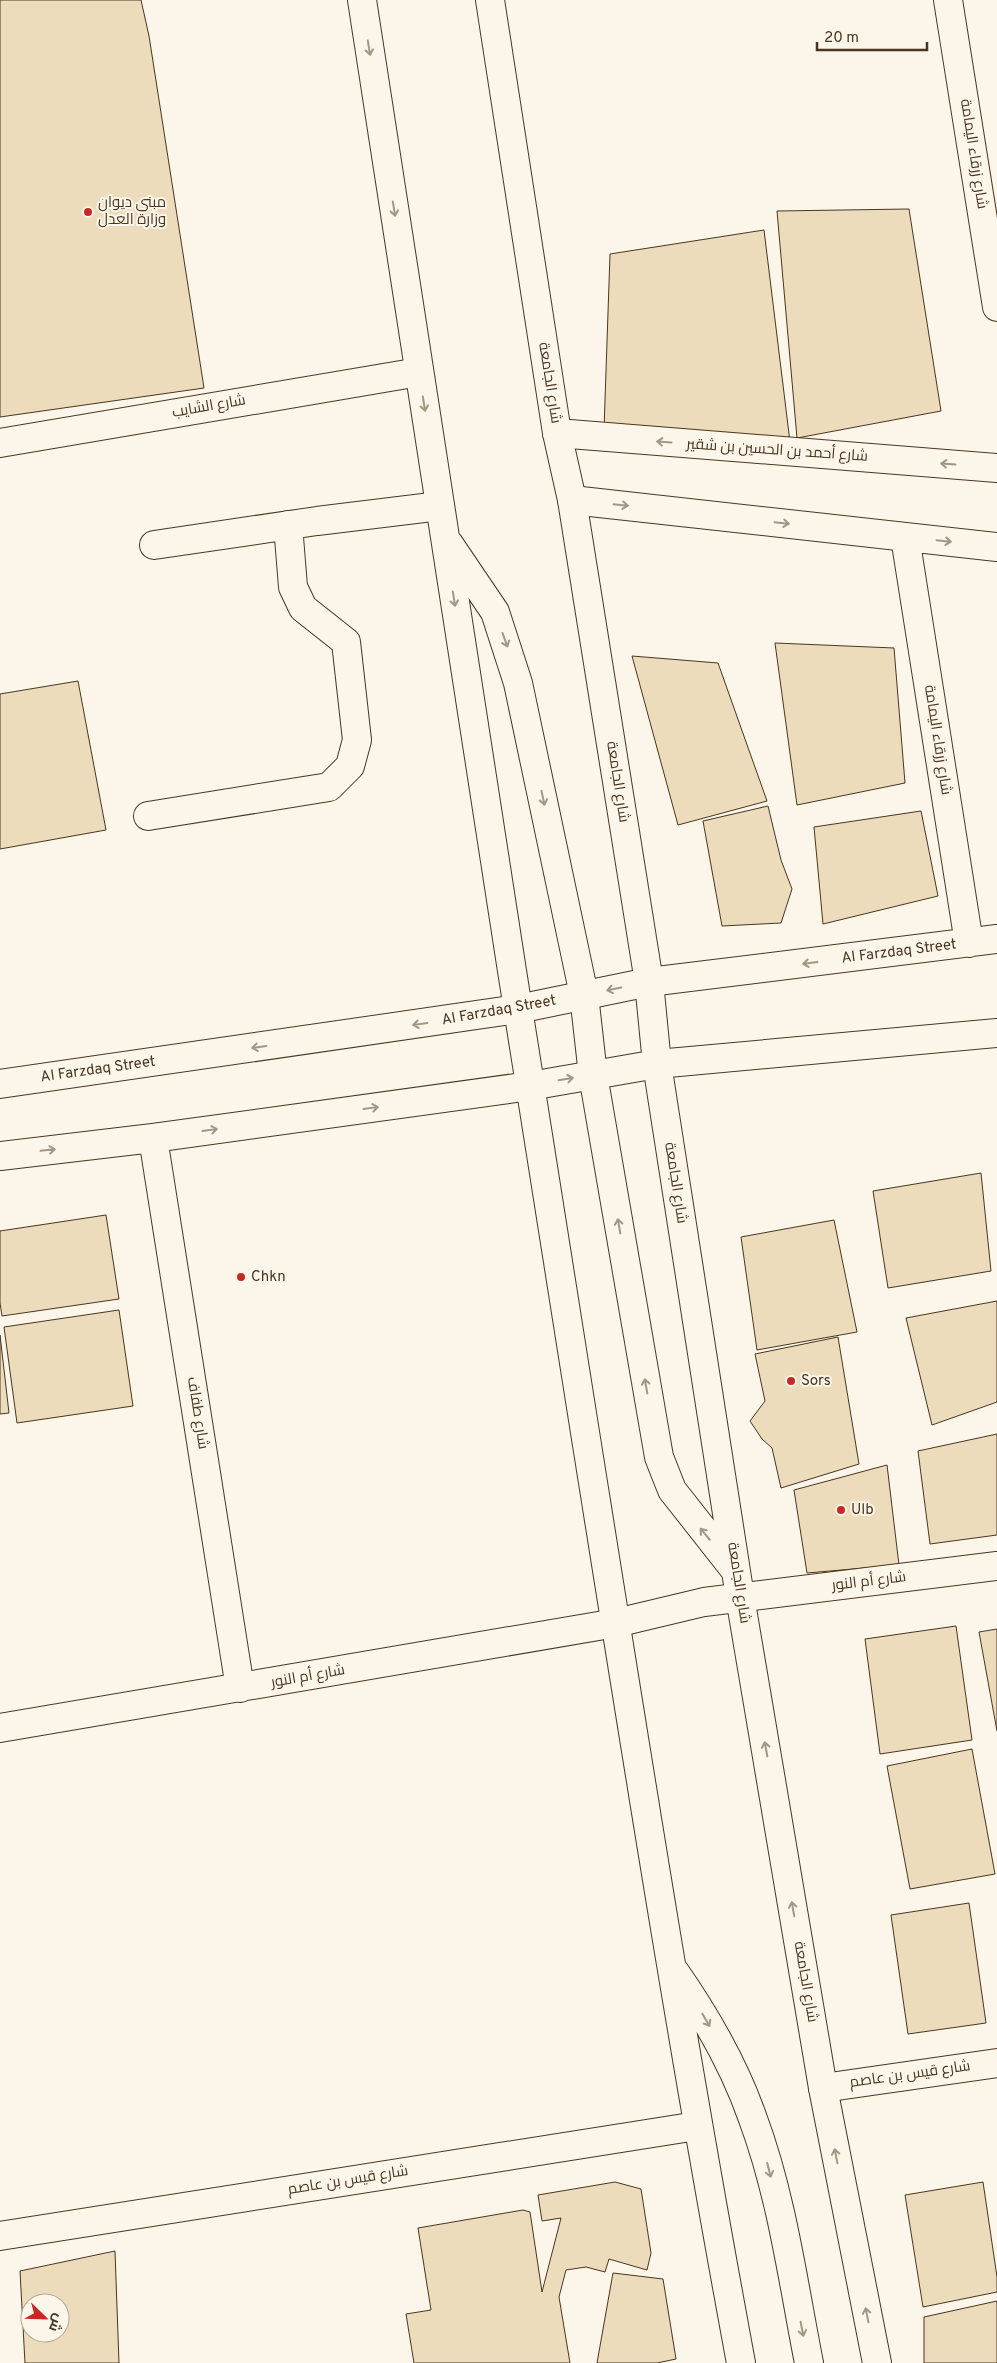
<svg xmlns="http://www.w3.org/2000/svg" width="997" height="2363" viewBox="0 0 997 2363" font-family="Overpass,Cairo,sans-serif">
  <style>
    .building { fill: #ecdcbc; stroke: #4a3520; fill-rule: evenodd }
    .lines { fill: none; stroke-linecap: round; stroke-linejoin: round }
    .minor-casing { stroke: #4a3520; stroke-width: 30 }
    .major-casing { stroke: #4a3520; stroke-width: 30 }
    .minor { stroke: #fbf6e9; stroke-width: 28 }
    .major { stroke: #fbf6e9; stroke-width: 28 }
    .oneway { stroke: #a29684 }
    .poi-dot { fill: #c62828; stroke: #fbf6e9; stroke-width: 2 }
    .labels { text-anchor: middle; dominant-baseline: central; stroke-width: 4; stroke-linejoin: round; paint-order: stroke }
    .street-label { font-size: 15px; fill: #4a3520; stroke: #fbf6e9 }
    .poi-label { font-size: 15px; fill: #4a3520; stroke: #fbf6e9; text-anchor: start }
  </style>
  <rect width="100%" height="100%" fill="#fbf6e9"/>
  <path class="building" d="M 0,0 L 141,0 L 149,36 L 204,388 L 0,417 Z
    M 909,209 L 941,411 L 797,438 L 777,211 Z
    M 764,230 L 790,442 L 604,430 L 610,254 Z
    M 775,643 L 894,648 L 905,783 L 797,805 Z
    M 632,656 L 718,663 L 767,801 L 678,825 Z
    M 78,681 L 106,830 L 0,849 L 0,694 Z
    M 768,806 L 781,860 L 792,889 L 781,923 L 722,926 L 703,821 Z
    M 921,811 L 938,896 L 823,924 L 814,827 Z
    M 981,1173 L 991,1271 L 888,1288 L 873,1191 Z
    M 106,1215 L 119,1299 L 2,1316 L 0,1303 L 0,1231 Z
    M 834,1220 L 857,1332 L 757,1350 L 741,1237 Z
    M 997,1301 L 997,1402 L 932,1425 L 906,1318 Z
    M 119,1310 L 133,1406 L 17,1423 L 4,1327 Z
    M 0,1335 L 9,1413 L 0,1414 Z
    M 838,1337 L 859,1464 L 781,1488 L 772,1448 L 762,1439 L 750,1421 L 765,1401 L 755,1354 Z
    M 997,1434 L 997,1535 L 930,1544 L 918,1451 Z
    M 887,1465 L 899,1565 L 807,1573 L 794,1490 Z
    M 956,1626 L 972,1740 L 880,1754 L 865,1639 Z
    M 997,1629 L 997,1731 L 979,1632 Z
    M 972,1749 L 995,1874 L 910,1889 L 887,1766 Z
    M 969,1903 L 986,2023 L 908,2034 L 891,1915 Z
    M 615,2182 L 641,2189 L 651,2253 L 647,2270 L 609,2259 L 605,2272 L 586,2267 L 566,2270 L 559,2297 L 570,2363 L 414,2363 L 406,2314 L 431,2310 L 418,2228 L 523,2210 L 530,2212 L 542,2292 L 561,2218 L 542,2221 L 538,2195 Z
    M 983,2182 L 997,2277 L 997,2292 L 923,2307 L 905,2195 Z
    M 115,2251 L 119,2363 L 25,2363 L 20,2271 ZM 30,2303 L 60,2303 L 60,2333 L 30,2333 Z
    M 613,2273 L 663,2279 L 676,2359 L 657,2363 L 597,2363 Z
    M 997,2301 L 997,2363 L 924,2363 L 924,2317 Z"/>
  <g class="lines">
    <g class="minor-casing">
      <path id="minor" d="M 948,0 L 997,307
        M 557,433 L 997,468
        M 0,443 L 419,372
        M 572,500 L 997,547
        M 905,537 L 969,943
        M 154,545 L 317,521 L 440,506
        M 148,816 L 329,787 L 350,766 L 357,740 L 346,642 L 303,608 L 293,587 L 288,525
        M 0,1084 L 518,1009 L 649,982 L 997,939
        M 153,1138 L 240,1688
        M 0,1156 L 153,1138 L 530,1086 L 657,1064 L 997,1033
        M 0,1728 L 616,1623 L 704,1602 L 997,1566
        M 823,2088 L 997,2063
        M 0,2236 L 697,2126"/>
    </g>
    <g class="major-casing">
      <path id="major" d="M 362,0 C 435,476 508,951 584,1426 C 634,1739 683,2051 741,2363
        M 490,0 L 557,433 L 572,500 L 649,982 L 657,1064 L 740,1597 L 823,2088 L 877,2363
        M 449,544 L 495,612 L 518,683 L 584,995 L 593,1075 L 659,1457 L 672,1490 L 735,1570
        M 675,1972 C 707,2018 735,2067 753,2119 C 782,2197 793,2282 809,2363"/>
    </g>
    <use href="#minor" class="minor"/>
    <use href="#major" class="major"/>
  </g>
  <defs><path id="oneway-shaft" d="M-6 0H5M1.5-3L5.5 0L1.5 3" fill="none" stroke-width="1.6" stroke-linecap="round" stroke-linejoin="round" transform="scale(1.25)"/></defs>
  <g class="oneway">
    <use href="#oneway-shaft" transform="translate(369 48) rotate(81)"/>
    <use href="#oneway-shaft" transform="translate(394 209) rotate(81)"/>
    <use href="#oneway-shaft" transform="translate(424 404) rotate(81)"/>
    <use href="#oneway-shaft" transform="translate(664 442) rotate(-176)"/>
    <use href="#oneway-shaft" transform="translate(948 464) rotate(-176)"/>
    <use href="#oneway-shaft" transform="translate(621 505) rotate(6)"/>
    <use href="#oneway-shaft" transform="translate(782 523) rotate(6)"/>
    <use href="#oneway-shaft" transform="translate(944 541) rotate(6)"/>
    <use href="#oneway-shaft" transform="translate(454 599) rotate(81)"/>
    <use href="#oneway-shaft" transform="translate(505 640) rotate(70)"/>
    <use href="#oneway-shaft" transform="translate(543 798) rotate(78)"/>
    <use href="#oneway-shaft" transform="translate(810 963) rotate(173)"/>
    <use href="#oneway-shaft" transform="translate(614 989) rotate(168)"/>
    <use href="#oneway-shaft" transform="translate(420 1024) rotate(172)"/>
    <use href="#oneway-shaft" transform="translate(259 1047) rotate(172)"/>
    <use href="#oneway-shaft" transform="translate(566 1079) rotate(-9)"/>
    <use href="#oneway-shaft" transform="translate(371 1108) rotate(-8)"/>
    <use href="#oneway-shaft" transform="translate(210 1130) rotate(-8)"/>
    <use href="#oneway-shaft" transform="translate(48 1150) rotate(-6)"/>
    <use href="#oneway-shaft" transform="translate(619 1226) rotate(-100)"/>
    <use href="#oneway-shaft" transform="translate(646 1386) rotate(-100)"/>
    <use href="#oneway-shaft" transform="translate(705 1534) rotate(-130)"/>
    <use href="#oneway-shaft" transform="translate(766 1749) rotate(-100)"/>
    <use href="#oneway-shaft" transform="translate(793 1909) rotate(-100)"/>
    <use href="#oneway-shaft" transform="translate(706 2020) rotate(60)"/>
    <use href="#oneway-shaft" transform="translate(836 2156) rotate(-101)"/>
    <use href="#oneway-shaft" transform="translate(769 2170) rotate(76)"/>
    <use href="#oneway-shaft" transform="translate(867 2315) rotate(-101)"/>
    <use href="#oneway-shaft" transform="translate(802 2329) rotate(79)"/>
  </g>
  <g class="poi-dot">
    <circle cx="88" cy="212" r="5"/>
    <circle cx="241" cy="1277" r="5"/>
    <circle cx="791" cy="1381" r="5"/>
    <circle cx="841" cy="1510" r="5"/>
  </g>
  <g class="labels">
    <g class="street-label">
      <text transform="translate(973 154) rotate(81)">شارع زرقاء اليمامة</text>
      <text transform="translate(549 383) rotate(81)">شارع الجامعة</text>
      <text transform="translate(209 407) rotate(-10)">شارع الشايب</text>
      <text transform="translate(777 451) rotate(4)">شارع أحمد بن الحسين بن شقير</text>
      <text transform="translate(937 740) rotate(81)">شارع زرقاء اليمامة</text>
      <text transform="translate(617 782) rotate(81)">شارع الجامعة</text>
      <text transform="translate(899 952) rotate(-7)">Al Farzdaq Street</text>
      <text transform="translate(499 1011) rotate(-10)">Al Farzdaq Street</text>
      <text transform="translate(98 1070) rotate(-8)">Al Farzdaq Street</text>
      <text transform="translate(675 1183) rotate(81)">شارع الجامعة</text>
      <text transform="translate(197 1413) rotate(81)">شارع طفاف</text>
      <text transform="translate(869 1582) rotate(-7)">شارع أم النور</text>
      <text transform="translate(738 1583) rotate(81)">شارع الجامعة</text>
      <text transform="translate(308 1677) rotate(-10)">شارع أم النور</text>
      <text transform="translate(805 1982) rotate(80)">شارع الجامعة</text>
      <text transform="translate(910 2075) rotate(-8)">شارع قيس بن عاصم</text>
      <text transform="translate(348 2181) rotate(-9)">شارع قيس بن عاصم</text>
    </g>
    <g class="poi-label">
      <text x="98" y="203">مبنى ديوان<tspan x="98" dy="17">وزارة العدل</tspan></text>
      <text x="251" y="1277">Chkn</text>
      <text x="801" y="1381">Sors</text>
      <text x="851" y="1510">Ulb</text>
    </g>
  </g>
  <g transform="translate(45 2318) rotate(113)"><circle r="24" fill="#fbf6e9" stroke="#b4a999"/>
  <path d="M0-4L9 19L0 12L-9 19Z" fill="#c62828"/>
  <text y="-8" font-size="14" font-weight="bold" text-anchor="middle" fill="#4a3520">ش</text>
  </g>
  <path d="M817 42v8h110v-8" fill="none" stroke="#4a3520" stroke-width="2.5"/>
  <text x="824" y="42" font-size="15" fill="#4a3520" stroke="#fbf6e9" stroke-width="4" paint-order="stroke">20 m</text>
</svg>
